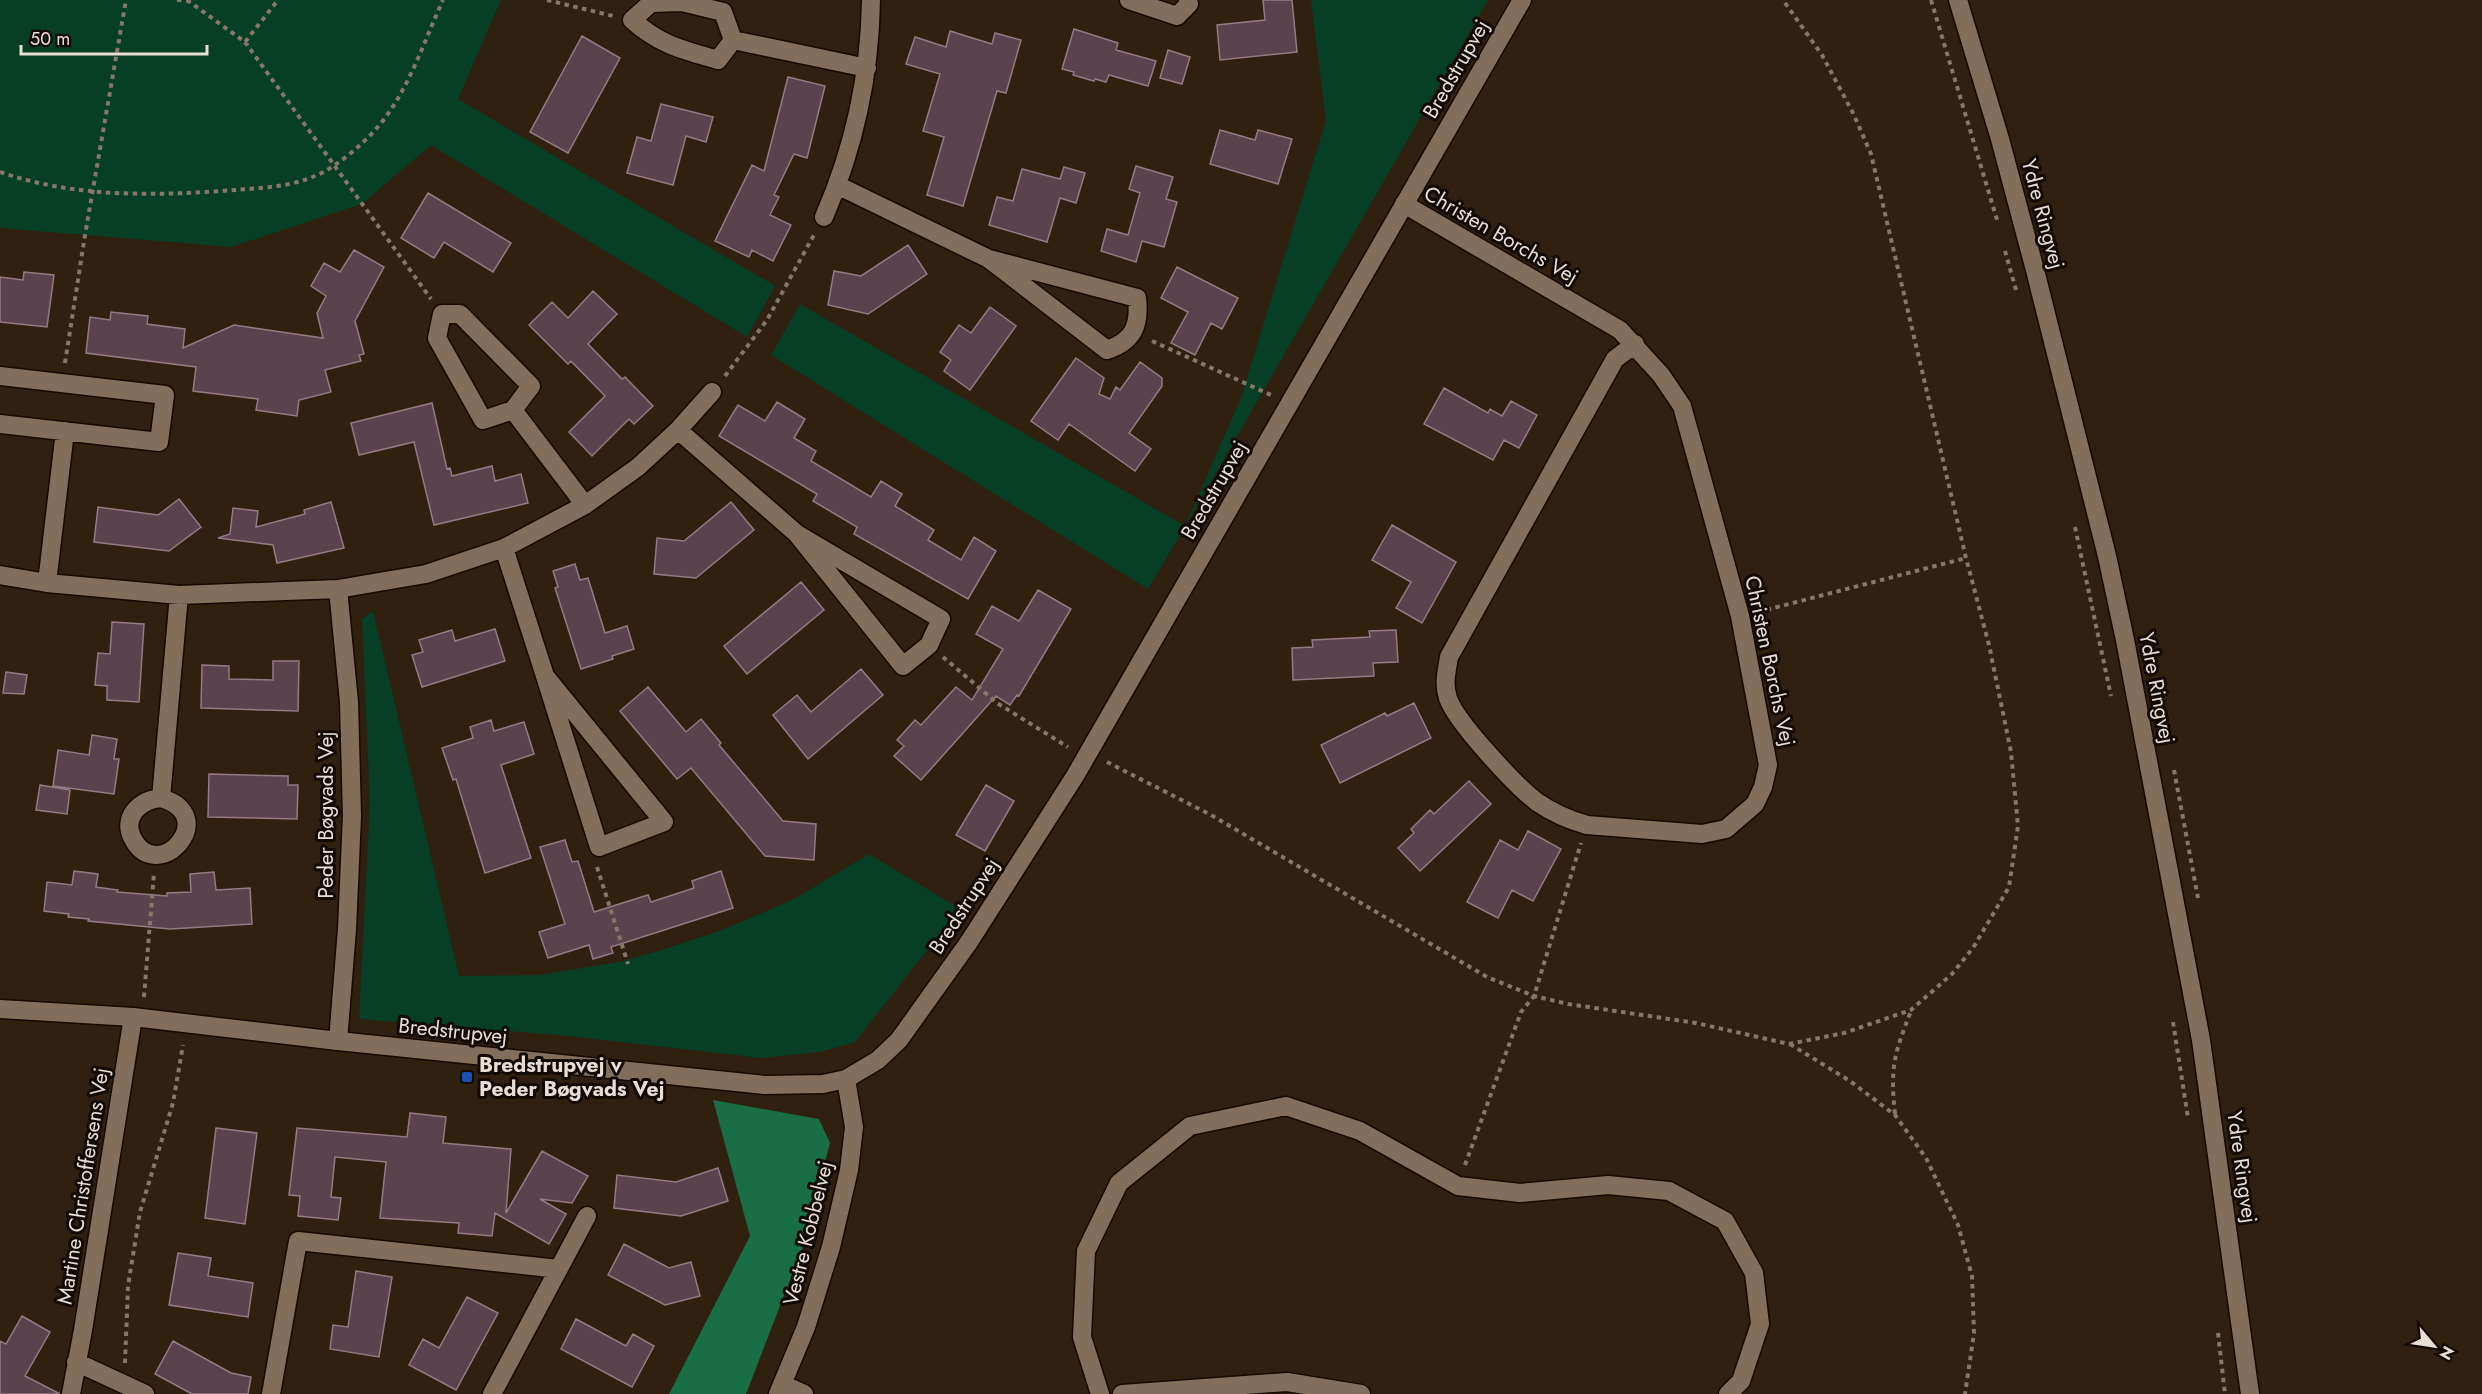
<svg xmlns="http://www.w3.org/2000/svg" width="2482" height="1394" viewBox="0 0 2482 1394" font-family="Jost,sans-serif">
  <style>
    .green { fill: #073e26 }
    .forest { fill: #196d47 }
    .building { fill: #5b434d; stroke: #947a85; stroke-width: 1.5 }
    .lines { fill: none; stroke-linecap: round; stroke-linejoin: round }
    .minor-casing { stroke: #160900; stroke-width: 21 }
    .tertiary-casing { stroke: #160900; stroke-width: 21 }
    .path { stroke: #85786a; stroke-width: 4; stroke-dasharray: 4.5 4.5; stroke-linecap: butt }
    .minor { stroke: #816f5c; stroke-width: 18 }
    .tertiary { stroke: #816f5c; stroke-width: 18 }
    .transit-dot { fill: #1a4fb4; stroke: #120b05; stroke-width: 2 }
    .labels { text-anchor: middle; dominant-baseline: central; stroke-width: 6; stroke-linejoin: round; paint-order: stroke }
    .street-label { font-size: 21px; fill: #e8ded3; stroke: #120b05 }
    .poi-label { font-size: 21px; font-weight: bold; fill: #e8ded3; stroke: #120b05; text-anchor: start }
  </style>
  <rect width="100%" height="100%" fill="#2f200f"/>
  <path class="green" d="M 0,0 L 501,0 L 458,99 L 775,286 L 747,337 L 431,145 L 362,204 L 231,247 L 0,228 Z
    M 1311,0 L 1488,0 L 1185,527 L 1148,589 L 771,355 L 800,304 L 1185,526 L 1241,398 L 1326,120 Z
    M 373,611 L 459,976 L 539,975 L 619,962 L 665,949 L 725,929 L 794,899 L 869,854 L 960,909 L 854,1043 L 819,1052 L 761,1058 L 568,1036 L 359,1019 L 370,803 L 362,619 Z"/>
  <path class="forest" d="M 713,1100 L 819,1119 L 830,1143 L 802,1249 L 746,1394 L 669,1394 L 750,1236 Z"/>
  <path class="building" d="M 1263,0 L 1292,0 L 1297,52 L 1220,60 L 1217,25 L 1265,20 Z
    M 1074,29 L 1118,43 L 1116,50 L 1156,61 L 1148,86 L 1109,75 L 1106,82 L 1095,79 L 1094,81 L 1073,75 L 1074,72 L 1062,69 Z
    M 950,31 L 992,44 L 995,33 L 1021,40 L 1006,93 L 997,91 L 963,206 L 927,195 L 944,137 L 923,131 L 940,74 L 906,64 L 915,37 L 946,47 Z
    M 582,36 L 620,58 L 568,153 L 530,132 Z
    M 1168,50 L 1190,57 L 1182,84 L 1160,78 Z
    M 788,77 L 825,86 L 807,158 L 794,154 L 774,195 L 779,197 L 770,215 L 791,225 L 773,261 L 752,250 L 749,257 L 715,241 L 752,165 L 764,171 Z
    M 661,104 L 713,117 L 706,142 L 686,136 L 673,185 L 627,173 L 637,137 L 651,141 Z
    M 1220,130 L 1255,140 L 1258,130 L 1292,139 L 1278,184 L 1210,164 Z
    M 1136,166 L 1173,177 L 1166,199 L 1177,202 L 1164,247 L 1142,241 L 1136,262 L 1101,251 L 1107,229 L 1128,235 L 1140,193 L 1129,189 Z
    M 1064,167 L 1085,173 L 1076,203 L 1060,198 L 1047,242 L 989,225 L 997,197 L 1013,201 L 1022,169 L 1060,179 Z
    M 428,193 L 511,243 L 493,272 L 444,242 L 434,258 L 401,238 Z
    M 908,245 L 927,274 L 868,314 L 828,305 L 834,271 L 861,276 Z
    M 354,250 L 384,267 L 355,321 L 364,354 L 359,355 L 361,361 L 325,370 L 331,392 L 299,400 L 297,416 L 256,410 L 258,399 L 193,391 L 196,367 L 86,353 L 90,317 L 110,320 L 111,312 L 148,316 L 147,324 L 185,329 L 183,348 L 234,325 L 323,338 L 317,313 L 326,296 L 311,286 L 324,263 L 340,272 Z
    M 1177,267 L 1238,298 L 1222,329 L 1211,323 L 1195,355 L 1171,343 L 1188,312 L 1161,298 Z
    M 24,272 L 54,275 L 47,327 L 0,322 L 0,277 L 23,280 Z
    M 593,291 L 617,314 L 588,344 L 622,379 L 625,377 L 653,406 L 634,424 L 629,419 L 592,456 L 569,432 L 605,396 L 571,361 L 568,364 L 529,325 L 552,302 L 568,318 Z
    M 990,307 L 1016,326 L 970,390 L 944,371 L 951,360 L 940,352 L 959,325 L 971,333 Z
    M 1076,358 L 1104,378 L 1099,394 L 1110,399 L 1116,387 L 1120,390 L 1140,362 L 1162,378 L 1162,386 L 1129,433 L 1151,449 L 1135,471 L 1069,424 L 1058,440 L 1031,421 Z
    M 1444,388 L 1488,413 L 1490,409 L 1502,416 L 1511,401 L 1537,415 L 1519,448 L 1504,440 L 1493,460 L 1424,424 Z
    M 777,402 L 805,419 L 794,438 L 816,451 L 811,461 L 871,497 L 881,481 L 902,494 L 895,506 L 934,530 L 928,540 L 961,560 L 974,537 L 996,551 L 968,599 L 854,534 L 857,527 L 813,501 L 817,494 L 719,436 L 738,405 L 765,421 Z
    M 432,403 L 447,469 L 450,468 L 452,476 L 492,466 L 495,481 L 521,474 L 528,503 L 434,525 L 414,442 L 359,455 L 351,423 Z
    M 179,499 L 201,527 L 169,551 L 94,542 L 98,507 L 158,515 Z
    M 331,502 L 344,548 L 277,563 L 273,545 L 218,538 L 230,534 L 233,508 L 258,511 L 256,527 L 305,514 L 304,510 Z
    M 731,502 L 754,530 L 696,578 L 654,574 L 657,538 L 684,541 Z
    M 1392,525 L 1456,562 L 1422,623 L 1396,608 L 1411,582 L 1372,560 Z
    M 575,564 L 580,580 L 588,578 L 605,633 L 627,626 L 634,649 L 612,656 L 613,659 L 581,669 L 555,588 L 558,587 L 553,571 Z
    M 801,582 L 824,610 L 747,674 L 724,646 Z
    M 1038,590 L 1071,609 L 1019,696 L 1017,695 L 1010,705 L 996,696 L 921,780 L 894,756 L 904,746 L 897,740 L 915,720 L 921,725 L 956,687 L 972,700 L 1003,649 L 976,634 L 992,606 L 1019,621 Z
    M 112,622 L 144,624 L 139,702 L 107,700 L 107,686 L 95,685 L 98,653 L 110,654 Z
    M 495,629 L 505,661 L 422,687 L 412,655 L 423,652 L 419,640 L 452,630 L 455,641 Z
    M 1396,630 L 1398,662 L 1373,663 L 1374,676 L 1293,680 L 1292,648 L 1313,647 L 1312,640 L 1370,637 L 1369,631 Z
    M 273,661 L 299,661 L 298,711 L 201,708 L 202,665 L 229,666 L 229,679 L 273,680 Z
    M 861,669 L 883,695 L 808,759 L 773,715 L 797,695 L 811,712 Z
    M 6,672 L 27,675 L 24,694 L 3,693 Z
    M 648,687 L 686,732 L 701,719 L 721,743 L 719,745 L 783,821 L 816,824 L 814,860 L 765,856 L 691,768 L 677,779 L 620,711 Z
    M 1414,703 L 1431,738 L 1340,783 L 1321,745 L 1385,713 L 1387,716 Z
    M 491,720 L 494,731 L 524,722 L 534,754 L 501,765 L 531,858 L 485,873 L 456,779 L 453,780 L 442,748 L 473,738 L 470,727 Z
    M 92,735 L 117,739 L 114,759 L 119,759 L 114,794 L 53,786 L 58,750 L 89,755 Z
    M 209,774 L 288,776 L 288,785 L 298,785 L 297,819 L 208,817 Z
    M 1469,781 L 1491,804 L 1420,871 L 1398,848 L 1414,833 L 1411,829 L 1430,810 L 1434,814 Z
    M 40,785 L 70,790 L 67,814 L 36,810 Z
    M 986,785 L 1014,801 L 985,851 L 956,835 Z
    M 1528,831 L 1561,849 L 1533,901 L 1512,890 L 1498,918 L 1467,902 L 1500,840 L 1518,850 Z
    M 565,840 L 572,862 L 578,861 L 594,912 L 648,895 L 651,902 L 694,888 L 692,881 L 721,871 L 733,908 L 611,947 L 613,953 L 593,959 L 589,945 L 548,958 L 539,932 L 565,924 L 540,847 Z
    M 74,871 L 98,874 L 96,887 L 118,890 L 117,892 L 167,896 L 167,893 L 191,892 L 190,874 L 214,872 L 216,890 L 250,888 L 252,924 L 170,929 L 88,921 L 89,919 L 68,917 L 69,914 L 44,911 L 47,882 L 72,885 Z
    M 410,1113 L 446,1117 L 443,1143 L 511,1149 L 506,1213 L 542,1151 L 588,1176 L 572,1203 L 540,1199 L 566,1214 L 549,1244 L 495,1213 L 492,1236 L 458,1233 L 459,1223 L 380,1218 L 386,1162 L 335,1157 L 331,1197 L 341,1198 L 338,1220 L 298,1216 L 300,1196 L 289,1195 L 297,1128 L 407,1137 Z
    M 216,1128 L 257,1133 L 245,1224 L 205,1218 Z
    M 718,1168 L 728,1201 L 681,1216 L 614,1208 L 617,1175 L 676,1182 Z
    M 624,1244 L 669,1268 L 691,1262 L 700,1296 L 665,1305 L 608,1275 Z
    M 178,1253 L 211,1258 L 208,1276 L 253,1283 L 248,1317 L 169,1305 Z
    M 356,1271 L 392,1277 L 379,1357 L 330,1349 L 333,1325 L 348,1327 Z
    M 467,1297 L 498,1313 L 456,1390 L 409,1365 L 423,1339 L 439,1348 Z
    M 22,1316 L 50,1332 L 25,1376 L 60,1394 L 0,1394 L 0,1341 L 6,1344 Z
    M 576,1319 L 626,1346 L 633,1334 L 654,1346 L 632,1387 L 561,1349 Z
    M 173,1341 L 231,1373 L 251,1377 L 248,1394 L 192,1394 L 155,1374 Z"/>
  <g class="lines">
    <g class="minor-casing">
      <path id="minor" d="M 1129,0 L 1177,16 L 1189,4 L 1188,0
        M 733,40 L 718,60 C 683,50 660,45 632,20 L 651,3 L 682,2 L 723,12 L 733,40 L 867,68
        M 837,185 L 989,259 L 1107,350 C 1134,341 1140,325 1137,298 L 989,259
        M 1404,204 L 1620,330 L 1661,375 L 1682,406 L 1740,616 L 1768,765 L 1763,787 L 1755,804 L 1726,829 L 1702,834 L 1587,825 C 1569,820 1553,813 1537,802 C 1517,787 1455,721 1448,698 C 1443,684 1447,670 1449,657 L 1615,359 L 1635,344
        M 824,217 C 854,148 870,75 871,0
        M 0,376 L 165,395 L 159,442 L 0,424
        M 513,410 L 483,420 L 437,338 L 442,314 L 460,314 L 531,386 L 513,410 L 585,505
        M 678,430 L 797,534 L 941,619 L 929,645 L 903,666 L 797,534
        M 504,548 L 545,676 L 664,822 L 599,847 L 545,676
        M 0,575 L 47,583 L 179,595 L 338,589 L 426,574 L 504,548 L 585,505 L 638,467 L 678,430 L 712,392
        M 47,583 L 65,431
        M 338,589 L 349,702 L 352,816 L 347,929 L 338,1041
        M 161,798 C 140,800 121,817 133,839 C 158,886 222,816 161,798 L 179,595
        M 76,1362 L 145,1394
        M 782,1384 L 804,1394
        M 71,1394 L 83,1330 L 133,1017
        M 271,1394 L 298,1241 L 559,1269
        M 492,1394 L 587,1216
        M 778,1394 L 806,1327 L 831,1247 L 849,1170 L 854,1127 L 846,1079
        M 1100,1394 L 1082,1337 L 1086,1251 L 1119,1183 L 1190,1126 L 1286,1106 L 1360,1131 L 1458,1186 L 1520,1193 L 1608,1185 L 1669,1191 L 1725,1221 L 1754,1273 L 1760,1324 L 1741,1381 L 1728,1394
        M 1122,1394 L 1287,1382 L 1361,1394"/>
    </g>
    <g class="tertiary-casing">
      <path id="tertiary" d="M 1958,0 L 2000,139 L 2035,270 L 2107,556 L 2125,640 L 2201,1040 L 2250,1394
        M 0,1009 L 133,1017 L 338,1041 L 765,1085 L 823,1084 L 846,1079 L 878,1060 L 899,1040 L 969,942 L 1075,776 L 1522,0"/>
    </g>
    <path class="path" d="M 177,0 L 189,1
      M 187,0 L 245,42 L 278,0
      M 547,0 L 613,16
      M 1931,0 L 1998,223
      M 245,42 L 431,299
      M 0,172 C 76,198 155,196 235,190 C 262,188 289,187 315,176 C 335,168 362,145 376,129 C 408,93 423,43 443,0
      M 2005,251 L 2016,290
      M 1152,341 L 1271,395
      M 65,363 L 85,235 L 126,0
      M 725,376 L 767,320 L 815,233
      M 2075,527 L 2111,696
      M 1758,612 L 1966,558
      M 943,657 L 997,703 L 1068,747
      M 1107,762 L 1211,815 L 1487,977 L 1534,996 L 1568,1004 L 1696,1023 L 1789,1044 L 1844,1033 L 1911,1010 L 1952,974 L 1973,948 L 2009,887 L 2018,826 L 2011,752 L 1989,645 L 1966,558 L 1871,154 L 1853,113 L 1822,55 L 1783,0
      M 2174,770 L 2198,898
      M 597,867 L 628,964
      M 144,997 L 154,873
      M 2173,1022 L 2188,1118
      M 1790,1044 L 1850,1081 L 1895,1115 L 1926,1158 L 1958,1225 L 1972,1276 L 1974,1333 L 1965,1394
      M 1895,1114 C 1890,1068 1894,1054 1911,1011
      M 1465,1165 L 1521,1012 L 1534,996 L 1581,843
      M 2218,1333 L 2225,1394
      M 125,1363 L 128,1286 L 140,1212 L 173,1103 L 183,1045"/>
    <use href="#minor" class="minor"/>
    <use href="#tertiary" class="tertiary"/>
  </g>
  <rect class="transit-dot" x="461" y="1071" width="12" height="12" rx="3"/>
  <g class="labels">
    <g class="street-label">
      <text transform="translate(1456 69) rotate(-60)">Bredstrupvej</text>
      <text transform="translate(2043 214) rotate(75)">Ydre Ringvej</text>
      <text transform="translate(1501 235) rotate(30)">Christen Borchs Vej</text>
      <text transform="translate(1214 490) rotate(-60)">Bredstrupvej</text>
      <text transform="translate(1770 661) rotate(78)">Christen Borchs Vej</text>
      <text transform="translate(2157 688) rotate(79)">Ydre Ringvej</text>
      <text transform="translate(326 815) rotate(-90)">Peder Bøgvads Vej</text>
      <text transform="translate(964 906) rotate(-57)">Bredstrupvej</text>
      <text transform="translate(453 1031) rotate(6)">Bredstrupvej</text>
      <text transform="translate(2242 1167) rotate(82)">Ydre Ringvej</text>
      <text transform="translate(83 1186) rotate(-81)">Martine Christoffersens Vej</text>
      <text transform="translate(808 1233) rotate(-76)">Vestre Kobbelvej</text>
    </g>
    <g class="poi-label">
      <text x="479" y="1065">Bredstrupvej v<tspan x="479" dy="24">Peder Bøgvads Vej</tspan></text>
    </g>
  </g>
  <g transform="translate(2434 1346) rotate(119)" stroke="#120b05" stroke-width="4.5" paint-order="stroke">
  <path d="M0-4.5L10 22L0 15L-10 22Z" fill="#e8ded3"/>
  <text y="-9" font-size="16" font-weight="bold" text-anchor="middle" fill="#e8ded3">N</text>
  </g>
  <path d="M21 45v9h186v-9" fill="none" stroke="#e8ded3" stroke-width="3"/>
  <text x="30" y="45" font-size="18" fill="#e8ded3" stroke="#120b05" stroke-width="4.5" paint-order="stroke">50 m</text>
</svg>
